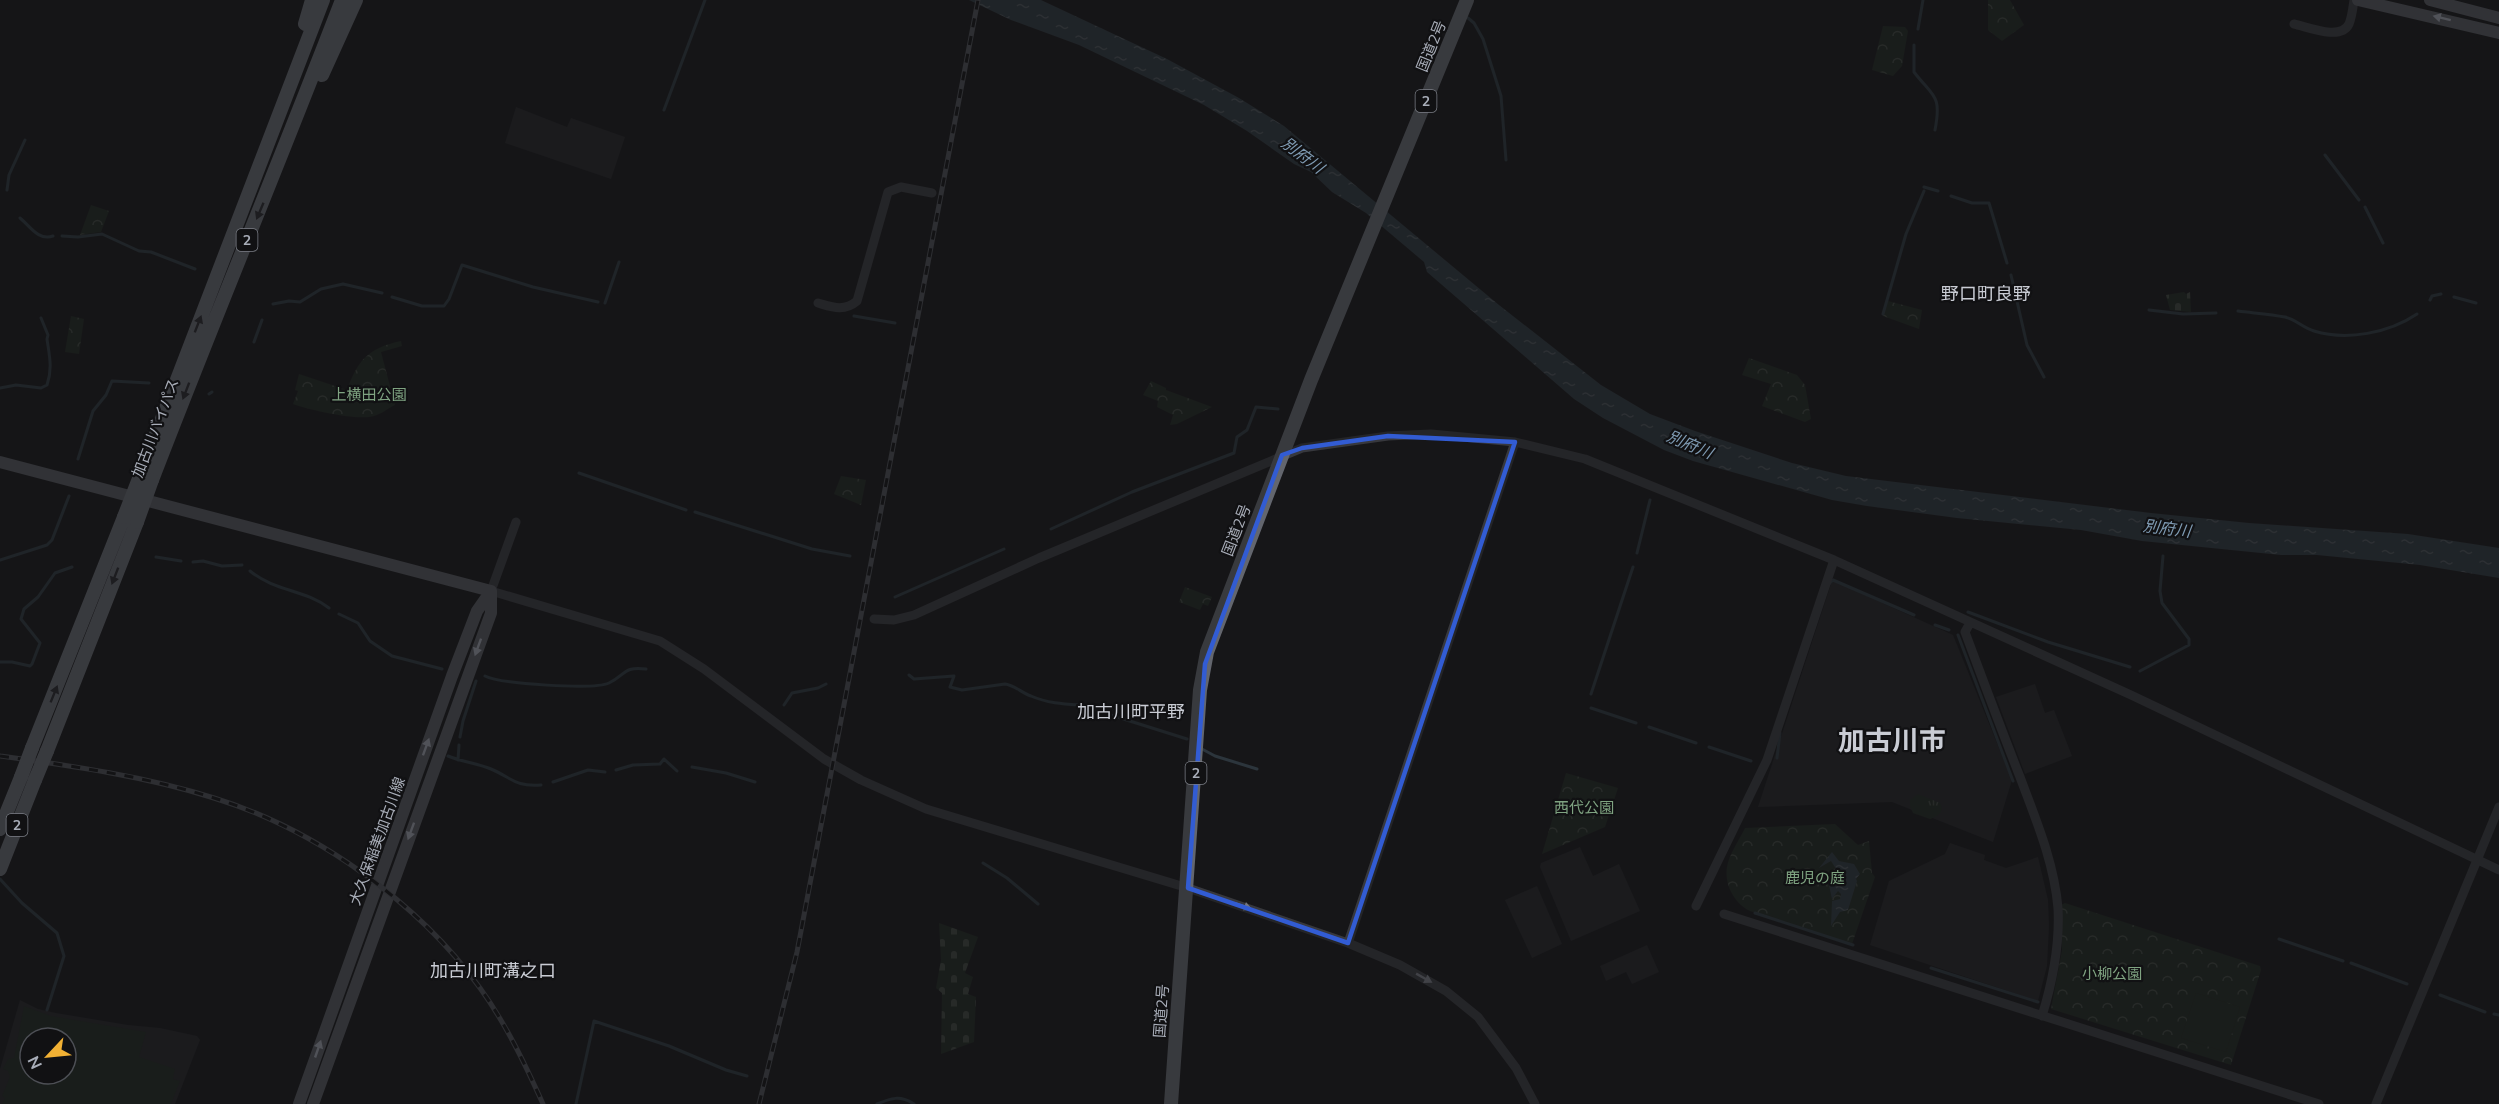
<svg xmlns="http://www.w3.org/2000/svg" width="2499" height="1104" viewBox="0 0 2499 1104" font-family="Mulish,'Noto Sans JP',sans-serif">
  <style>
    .built { fill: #222225; fill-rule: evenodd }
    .grass { fill: url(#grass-tufts) }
    .forest { fill: url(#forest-crowns) }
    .cemetery { fill: url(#cemetery-stones) }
    .pitch { fill: #1e261f; fill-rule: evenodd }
    .water { fill: url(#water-ripples) }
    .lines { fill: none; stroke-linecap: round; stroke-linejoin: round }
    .stream { stroke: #2c353c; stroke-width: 3 }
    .minor { stroke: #37383d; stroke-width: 9 }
    .major { stroke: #53555c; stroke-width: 12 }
    .highway { stroke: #63666e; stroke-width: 14 }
    .rail-casing { stroke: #4a4c52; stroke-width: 5 }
    .rail { stroke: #111113; stroke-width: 3; stroke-dasharray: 9; stroke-linecap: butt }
    .highway-bridge { stroke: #63666e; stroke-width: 14 }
    .oneway { fill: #979ba6 }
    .oneway2 { fill: #26262a }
    .oneway3 { fill: #757881 }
    .marked { fill: none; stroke: #325cd3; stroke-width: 4.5; stroke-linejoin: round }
    .labels { text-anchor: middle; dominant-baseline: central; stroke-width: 4.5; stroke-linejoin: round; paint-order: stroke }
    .shield { fill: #111113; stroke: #7b7e86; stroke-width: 1.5 }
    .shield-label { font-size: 14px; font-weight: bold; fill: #a8adb8 }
    .street-label { font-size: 15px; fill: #a8adb8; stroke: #111113 }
    .park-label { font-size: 15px; fill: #7fa381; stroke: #111113 }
    .water-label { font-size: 16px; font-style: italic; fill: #7f9bb3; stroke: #111113 }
    .quarter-label { font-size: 18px; fill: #c9ccd4; stroke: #111113 }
    .town-label { font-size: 27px; font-weight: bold; fill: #c9ccd4; stroke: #111113 }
  </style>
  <defs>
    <pattern id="grass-tufts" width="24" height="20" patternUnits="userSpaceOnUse" patternTransform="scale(1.5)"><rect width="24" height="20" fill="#1e261f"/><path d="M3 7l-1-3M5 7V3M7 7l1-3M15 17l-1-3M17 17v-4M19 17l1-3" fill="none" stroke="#3c433d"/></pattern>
    <pattern id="forest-crowns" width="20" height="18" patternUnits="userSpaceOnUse" patternTransform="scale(1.5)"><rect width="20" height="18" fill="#1e261f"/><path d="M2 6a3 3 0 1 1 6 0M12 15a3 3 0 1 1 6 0" fill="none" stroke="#3c433d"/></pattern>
    <pattern id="cemetery-stones" width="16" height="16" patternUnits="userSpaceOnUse" patternTransform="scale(1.5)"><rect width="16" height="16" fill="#1e261f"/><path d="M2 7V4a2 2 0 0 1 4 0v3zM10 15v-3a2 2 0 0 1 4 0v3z" fill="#3c433d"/></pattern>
    <pattern id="water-ripples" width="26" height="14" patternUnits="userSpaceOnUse" patternTransform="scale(1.5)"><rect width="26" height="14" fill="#2c353c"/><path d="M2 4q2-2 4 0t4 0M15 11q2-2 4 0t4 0" fill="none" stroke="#485056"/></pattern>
  </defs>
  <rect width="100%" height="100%" fill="#161618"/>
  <path class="built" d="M 516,107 L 567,127 L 571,118 L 625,137 L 611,179 L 505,143 Z
    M 1834,581 L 1953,635 L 2012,780 L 1993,842 L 1892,802 L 1758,807 L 1831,584 Z
    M 2035,684 L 2045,713 L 2054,710 L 2072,756 L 2025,774 L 1996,697 Z
    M 1950,843 L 1985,855 L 1984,860 L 2006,868 L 2038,857 L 2048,900 L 2049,926 L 2047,966 L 2038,1001 L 1870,945 L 1889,881 L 1945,854 Z
    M 1580,847 L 1593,876 L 1619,864 L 1640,911 L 1571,941 L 1540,867 L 1541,863 Z
    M 1537,886 L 1562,944 L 1532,958 L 1505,900 Z
    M 1647,945 L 1659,972 L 1632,984 L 1626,972 L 1606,981 L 1600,966 Z
    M 20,1000 L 38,1009 L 56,1013 L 128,1025 L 160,1028 L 197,1036 L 200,1040 L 175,1104 L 0,1104 L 0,1069 ZM 30,1038 L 66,1038 L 66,1074 L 30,1074 Z"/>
  <path class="grass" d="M 1918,794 L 1940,803 C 1945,812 1938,816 1930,819 L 1913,813 L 1910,806 L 1910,800 Z"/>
  <path class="forest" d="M 1988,0 L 2010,0 L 2024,25 L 2002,41 L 1988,30 Z
    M 1883,26 L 1905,27 L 1908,31 L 1902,66 L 1893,76 L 1872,70 Z
    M 91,205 L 109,211 L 101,232 L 80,235 Z
    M 1888,301 L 1922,310 L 1919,329 L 1883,316 Z
    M 71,316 L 84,319 L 79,354 L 65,352 Z
    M 401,341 L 402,346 L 381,352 L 395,405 C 388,408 382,414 374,416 C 358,421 309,410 293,404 L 298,391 L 295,390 L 299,374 L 347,390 C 358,360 368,348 401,341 Z
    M 1749,358 L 1797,375 L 1805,385 L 1811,419 L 1805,422 L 1762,406 L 1771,384 L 1742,375 Z
    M 1151,381 L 1166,388 L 1166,390 L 1212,407 L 1177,424 L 1170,425 L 1173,415 L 1157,407 L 1158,401 L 1143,395 Z
    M 841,476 L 866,480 L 861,505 L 834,494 Z
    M 1185,587 L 1212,597 L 1208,606 L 1203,604 L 1200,610 L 1179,602 Z
    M 1566,773 L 1618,788 L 1605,827 L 1542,854 Z
    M 1835,824 L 1858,845 L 1869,841 L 1872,873 L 1875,877 L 1852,944 L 1750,911 C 1735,904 1724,885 1727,867 C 1729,855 1739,840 1745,828 Z
    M 2065,903 L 2260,966 L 2261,970 L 2231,1065 L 2051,1009 L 2062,950 L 2061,905 Z"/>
  <path class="cemetery" d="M 2184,292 L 2186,294 L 2190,292 L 2191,312 L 2170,310 L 2166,295 Z
    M 939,923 L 978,937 L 965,973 L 973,977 L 968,994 L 976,997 L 974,1042 L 941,1054 L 942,993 L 936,988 L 941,960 Z"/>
  <path class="pitch" d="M 2196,993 L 2240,1007 L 2226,1052 L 2181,1038 Z
    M 24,1006 L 51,1016 L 146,1032 L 139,1057 L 175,1069 L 173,1079 L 180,1081 L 171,1104 L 2,1104 L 5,1098 L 2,1096 L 10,1077 L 8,1071 L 3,1069 L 8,1059 L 14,1058 ZM 30,1038 L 66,1038 L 66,1074 L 30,1074 Z"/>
  <path class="water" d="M 969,0 L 1041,0 L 1167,59 L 1239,98 L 1284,126 L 1499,305 L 1601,385 L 1650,414 L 1695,431 L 1792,463 L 1846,476 L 2151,513 L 2249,523 L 2408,534 L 2499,548 L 2499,578 L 2420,565 L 2317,555 L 2281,555 L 2142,541 L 2081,530 L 1957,518 L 1867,506 L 1832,500 L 1693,461 L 1664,450 L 1603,418 L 1574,399 L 1427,272 L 1424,262 L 1366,213 L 1332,192 L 1311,172 L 1294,164 L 1247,131 L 1204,105 L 1079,45 L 1011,20 Z
    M 1832,852 L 1839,861 L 1854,864 L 1860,874 L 1856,879 L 1857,881 L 1848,910 L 1840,912 L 1831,926 L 1832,901 L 1840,899 L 1841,894 L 1838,891 L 1832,899 L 1829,885 L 1820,874 L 1831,875 L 1836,869 L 1831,861 L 1819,868 Z"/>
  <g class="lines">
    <path class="stream" d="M 1468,18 L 1474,23 L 1483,39 L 1501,96 L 1506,160
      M 1918,29 L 1923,0
      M 1914,45 L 1914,72 C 1933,97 1942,94 1935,130
      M 664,110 L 705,0
      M 2325,155 L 2359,200
      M 1924,187 L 1938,191
      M 7,190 L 9,175 L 25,140
      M 1951,196 L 1972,203 L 1989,203 L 2007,263
      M 2365,207 L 2383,243
      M 20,218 C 30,226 38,241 53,236
      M 62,236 L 78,237 L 102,234 L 139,251 L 151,252 L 195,269
      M 2011,275 L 2027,345 L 2044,377
      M 392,297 L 422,306 L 444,306 L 449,299 L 462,265 L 533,287 L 598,302
      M 2454,297 L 2476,303
      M 2430,300 L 2432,296 L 2441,294
      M 605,303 L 619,262
      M 273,304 L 289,301 L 300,302 L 321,289 L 343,284 L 382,293
      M 2149,310 L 2183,314 L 2216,313
      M 2238,311 C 2253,313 2269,314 2285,317 C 2295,319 2303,328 2314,331 C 2347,341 2389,333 2417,314
      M 1883,314 L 1906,234 L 1924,191
      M 854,316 L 895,323
      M 254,342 L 262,320
      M 0,388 L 16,385 L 41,388 L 47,385 C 53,368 49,354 47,339 L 48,335 L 41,318
      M 209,394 L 212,392
      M 78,459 L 93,411 L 106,395 L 112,381 L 149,383
      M 579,473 L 686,510
      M 695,512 L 812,549 L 850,556
      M 1051,529 L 1132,492 L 1234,453 L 1237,437 L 1247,430 L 1256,407 L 1278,409
      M 1637,553 L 1650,500
      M 156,557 L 181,561
      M 0,560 L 47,545 L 52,540 L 69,496
      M 193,562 L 203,561 L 222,566 L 242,565
      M 250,571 C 276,592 304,589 329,608
      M 1829,584 L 1833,580 L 1914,615
      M 895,597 L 1004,549
      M 1968,612 L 2048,642 L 2130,667
      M 339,614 L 358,623 L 370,641 L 392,656 L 442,669
      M 1935,625 L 1949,630
      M 1958,635 L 2013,781
      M 0,662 L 12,662 L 30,666 L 32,664 L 40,643 L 21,619 L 24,609 L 38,597 L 55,573 L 72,567
      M 2140,671 L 2189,645 L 2189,639 L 2162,603 L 2160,591 L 2163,556
      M 909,675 L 914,679 L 954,676 L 950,687 L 962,690 L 1005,684 C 1014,685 1022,693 1031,696 C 1047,703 1063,704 1079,705 L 1187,739
      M 485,676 C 500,684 594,690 609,683 C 626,675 623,666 646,669
      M 1591,694 L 1633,567
      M 784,705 L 792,693 L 818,688 L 826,684
      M 1591,708 L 1636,723
      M 1649,727 L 1696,743
      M 460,737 L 463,721 L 476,681
      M 1709,747 L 1751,761
      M 1202,749 L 1215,756 L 1257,769
      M 448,756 C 462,762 477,763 491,769 C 512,778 515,787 541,785
      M 1777,758 L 1780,733
      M 458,760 L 459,745
      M 692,767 L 726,773 L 755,782
      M 616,770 L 633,765 L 660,764 L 664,759 L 677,771
      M 553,782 L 588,770 L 605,772
      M 983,863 L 1007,878 L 1038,904
      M 0,879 L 22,903 L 57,933 L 64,956 L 47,1010
      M 1755,913 L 1853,945
      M 2279,939 L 2343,961
      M 2351,963 L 2407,984
      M 1931,968 L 2038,1002
      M 2440,995 L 2485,1012
      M 2494,1014 L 2499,1015
      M 576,1104 L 594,1021 L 669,1046 L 726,1070 L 747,1076
      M 877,1104 C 891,1098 900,1095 914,1104"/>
    <path class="minor" d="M 2294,24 C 2308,27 2341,41 2349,24 C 2352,17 2353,7 2354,0
      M 818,303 C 832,307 844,312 857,301 L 888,192 L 901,187 L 932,193
      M 516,522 L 491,591 L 660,641 L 704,669 L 824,759 L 861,780 L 926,809 L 1188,888 L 1348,943 L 1400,965 L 1446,991 L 1478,1017 L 1516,1068 L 1535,1104
      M 874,619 L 894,620 L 914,615 L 1039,558 L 1302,448 L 1388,436 L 1431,434 L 1515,442 L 1585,459 L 1834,560 L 2131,695 L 2499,870
      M 1970,623 L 1965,632 C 1983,680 2001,729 2020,777 C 2036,820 2054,862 2058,908 C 2060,945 2053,980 2042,1016
      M 1696,906 L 1767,760 L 1834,560
      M 1724,914 L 2319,1104
      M 1348,943 L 1515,442
      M 2376,1104 L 2499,807"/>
    <path class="major" d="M 2358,0 L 2499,33
      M 2430,0 L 2499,18
      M 0,462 L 491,591
      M 299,1104 L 452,676 L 477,611 L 491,591
      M 313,1104 L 491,613 L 491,592"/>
    <path class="highway" d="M 305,24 L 312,0
      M 322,75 L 356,0
      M 140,476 L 323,0
      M 152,480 C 214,319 280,161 342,0
      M 32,748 L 124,517
      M 47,751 L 137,522
      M 0,829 L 21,777
      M 0,869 L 35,780
      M 1171,1104 L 1200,690 L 1207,652 L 1311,380 L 1467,0"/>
    <g class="rail-casing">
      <path id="rail" d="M 0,756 C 72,766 145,776 214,798 C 315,829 418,902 480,988 C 506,1024 525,1064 543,1104
        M 759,1104 L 797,952 L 978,0"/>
    </g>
    <use href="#rail" class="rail"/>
    <path class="highway-bridge" d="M 124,517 L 140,476
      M 137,522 L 152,480
      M 21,777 L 32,748
      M 35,780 L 47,751"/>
  </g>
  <defs><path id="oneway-solid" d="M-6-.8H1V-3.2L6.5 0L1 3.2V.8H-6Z" transform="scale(1.5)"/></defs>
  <g class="oneway">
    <use href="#oneway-solid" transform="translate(2442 18) rotate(-166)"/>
    <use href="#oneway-solid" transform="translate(478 647) rotate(110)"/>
    <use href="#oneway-solid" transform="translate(426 747) rotate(-70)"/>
    <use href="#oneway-solid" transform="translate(411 831) rotate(110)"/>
    <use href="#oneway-solid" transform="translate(318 1049) rotate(-71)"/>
  </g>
  <g class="oneway2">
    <use href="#oneway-solid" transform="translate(260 211) rotate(113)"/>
    <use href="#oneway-solid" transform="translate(198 324) rotate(-69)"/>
    <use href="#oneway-solid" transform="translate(186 391) rotate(111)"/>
    <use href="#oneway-solid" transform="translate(115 576) rotate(111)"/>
    <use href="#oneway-solid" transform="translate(54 694) rotate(-68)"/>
  </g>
  <g class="oneway3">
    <use href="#oneway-solid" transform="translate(1243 906) rotate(19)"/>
    <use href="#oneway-solid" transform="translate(1424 978) rotate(29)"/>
  </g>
  <path d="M0 0H2499V1104H0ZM 1388,436 L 1515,442 L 1348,943 L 1188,888 L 1205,664 L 1282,455 L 1302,448 Z" fill="#161618" fill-opacity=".55" fill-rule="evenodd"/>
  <path class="marked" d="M 1388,436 L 1515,442 L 1348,943 L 1188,888 L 1205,664 L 1282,455 L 1302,448 Z"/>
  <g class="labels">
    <g class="shield">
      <rect x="1415.5" y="90" width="21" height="22" rx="4.5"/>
      <rect x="236.5" y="229" width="21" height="22" rx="4.5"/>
      <rect x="1185.5" y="762" width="21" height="22" rx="4.5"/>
      <rect x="6.5" y="814" width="21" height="22" rx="4.5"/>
    </g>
    <g class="shield-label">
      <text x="1426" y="101">2</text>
      <text x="247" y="240">2</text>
      <text x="1196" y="773">2</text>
      <text x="17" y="825">2</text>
    </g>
    <g class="street-label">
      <text transform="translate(1431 46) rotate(-68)">国道2号</text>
      <text transform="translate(155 428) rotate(-69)">加古川バイパス</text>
      <text transform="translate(1236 530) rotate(-69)">国道2号</text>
      <text transform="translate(377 841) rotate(-70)">大久保稲美加古川線</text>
      <text transform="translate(1161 1011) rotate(-86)">国道2号</text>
    </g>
    <g class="park-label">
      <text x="369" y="394">上横田公園</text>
      <text x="1584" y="807">西代公園</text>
      <text x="1815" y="877">鹿児の庭</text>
      <text x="2112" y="973">小柳公園</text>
    </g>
    <g class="water-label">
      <text transform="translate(1303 155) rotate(37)">別府川</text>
      <text transform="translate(1690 444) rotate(23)">別府川</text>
      <text transform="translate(2167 528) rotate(7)">別府川</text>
    </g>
    <g class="quarter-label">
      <text x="1986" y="293">野口町良野</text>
      <text x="1131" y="711">加古川町平野</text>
      <text x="493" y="970">加古川町溝之口</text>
    </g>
    <g class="town-label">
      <text x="1892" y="740">加古川市</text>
    </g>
  </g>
  <g transform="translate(48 1056) rotate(244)"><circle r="28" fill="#111113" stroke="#4d4f55" stroke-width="1.5"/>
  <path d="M0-4.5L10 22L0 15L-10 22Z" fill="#f2b134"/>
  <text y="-9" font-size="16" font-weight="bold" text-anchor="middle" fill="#a8adb8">N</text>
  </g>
</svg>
